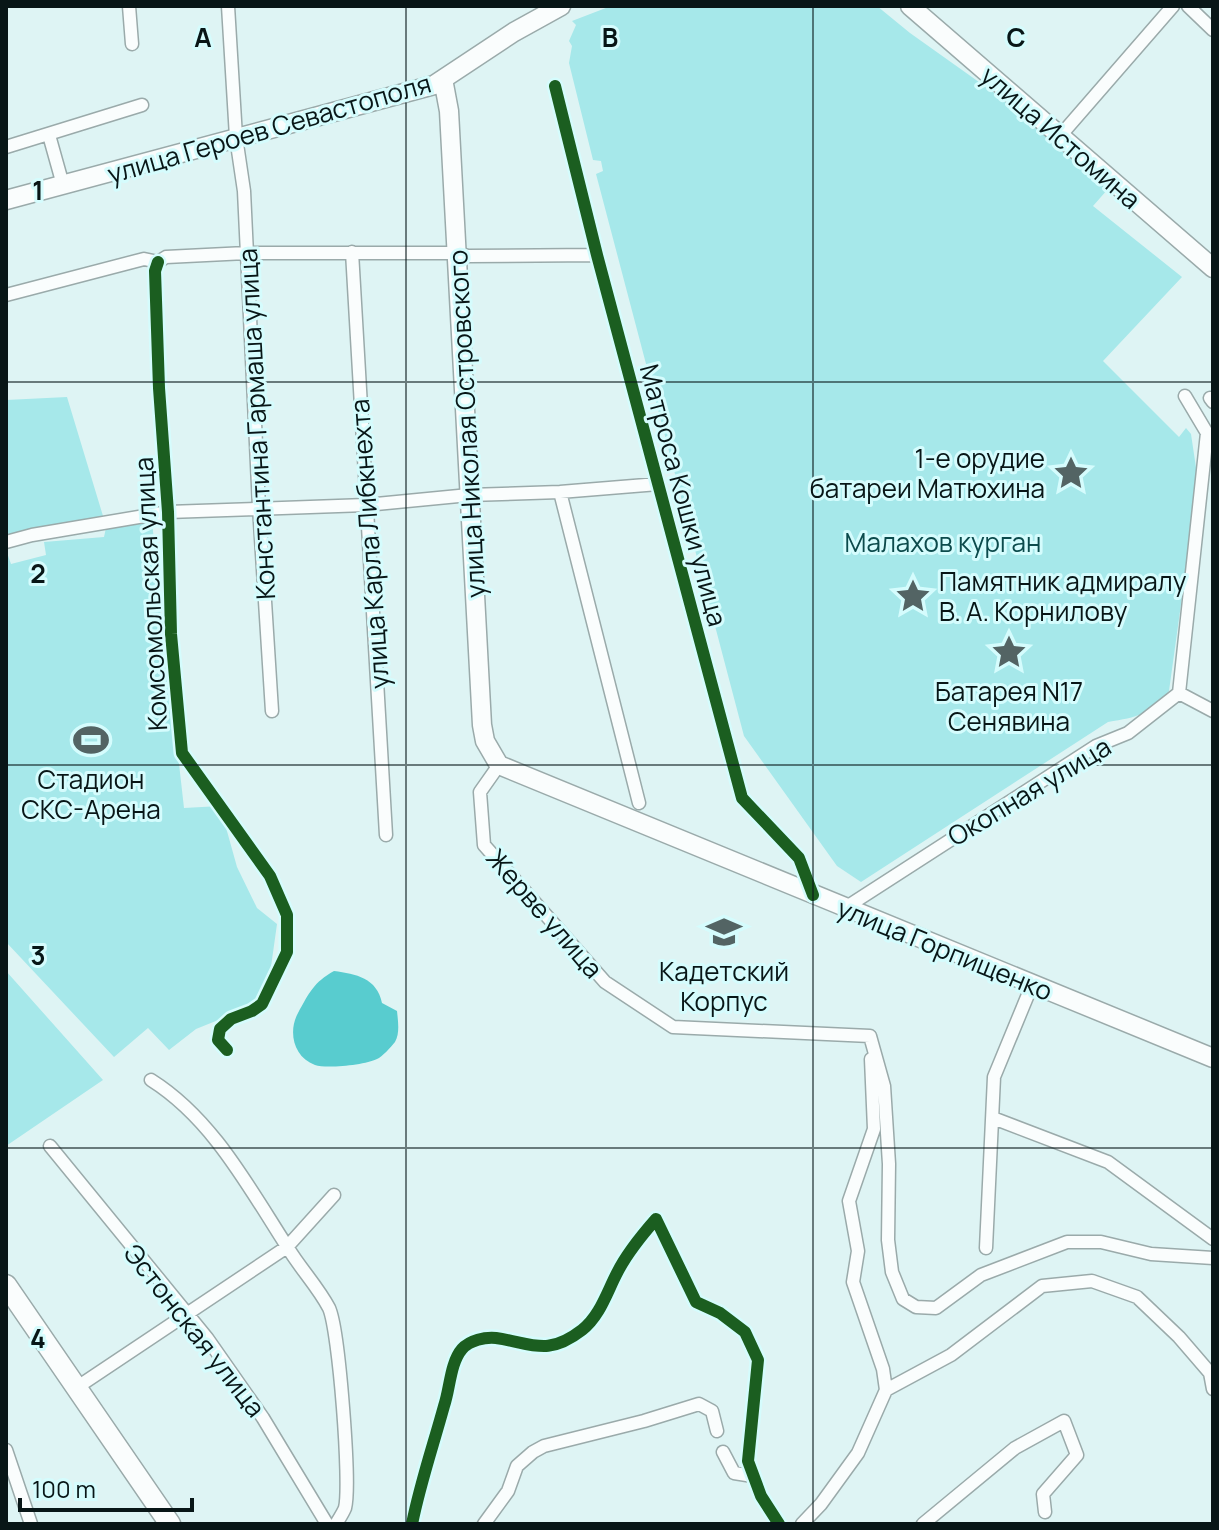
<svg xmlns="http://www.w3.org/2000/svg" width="1219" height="1530" viewBox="0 0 1219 1530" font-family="Manrope,sans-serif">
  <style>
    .green { fill: #a6e8ea }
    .water { fill: #58cccf }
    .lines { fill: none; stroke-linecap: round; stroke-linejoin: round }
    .street-casing { stroke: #9aaaaa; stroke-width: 15 }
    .secondary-casing { stroke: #9aaaaa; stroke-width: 21 }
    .primary-casing { stroke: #9aaaaa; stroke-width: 23 }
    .street { stroke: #fafdfd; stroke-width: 12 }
    .secondary { stroke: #fafdfd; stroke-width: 18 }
    .primary { stroke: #fafdfd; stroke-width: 20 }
    .cycleway-casing { stroke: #d5fcfd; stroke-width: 17 }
    .cycleway { stroke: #1b5e20; stroke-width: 12 }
    .grid { fill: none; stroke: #081617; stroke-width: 2; stroke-opacity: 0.55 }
    .labels { text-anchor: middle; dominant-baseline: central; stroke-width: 6; stroke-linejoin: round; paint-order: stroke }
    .street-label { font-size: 26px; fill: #081617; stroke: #d5fcfd }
    .poi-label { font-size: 26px; fill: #081617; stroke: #d5fcfd }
    .park-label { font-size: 26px; fill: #0c4b4c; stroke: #d5fcfd }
    .grid-label { font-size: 26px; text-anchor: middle; font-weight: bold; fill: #081617; stroke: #d5fcfd; stroke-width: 6; stroke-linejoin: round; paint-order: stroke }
  </style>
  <rect width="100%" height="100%" fill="#def4f4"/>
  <path class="green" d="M 611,6 L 877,6 L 910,33 L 1000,97 L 1108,189 L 1093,206 L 1182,277 L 1103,361 L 1179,437 L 1186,428 L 1191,434 L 1198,481 L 1169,691 C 1149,715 1138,717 1108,722 L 861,882 L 837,866 L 744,736 L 596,174 L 603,171 L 601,161 L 593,160 L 569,63 L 572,46 L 569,41 L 576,25 L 572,21 Z
    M 67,397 L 103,516 L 6,540 L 6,400 Z
    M 152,520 L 166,674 L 169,675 L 184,808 L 220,806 L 237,867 L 257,908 L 277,924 L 270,974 L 258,1004 L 196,1029 L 169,1050 L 148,1028 L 114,1057 L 6,942 L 6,550 L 11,564 L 46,555 L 44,542 L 104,537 L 106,528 Z
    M 6,971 L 103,1080 L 6,1146 Z"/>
  <path class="water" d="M 334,971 C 356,974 377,978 382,1003 L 397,1011 C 398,1021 400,1033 395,1042 C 391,1047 382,1057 377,1059 C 365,1065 326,1069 315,1065 C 293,1057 288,1031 298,1013 C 309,993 314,982 334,971 Z"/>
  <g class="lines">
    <g class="street-casing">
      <path id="street" d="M 129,6 L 132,44
        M 228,6 L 236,137 L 244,191 L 259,507 L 272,711
        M 1188,6 L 1213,30
        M 555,86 L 597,255 L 742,798 L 799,858 L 813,895
        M 49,135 L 63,185
        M 1060,136 L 1173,6
        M 6,147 L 142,105
        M 352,252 L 386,835
        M 158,262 L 155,271 L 159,388 L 168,512 L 171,634 L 182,753 L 270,876 L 287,915 L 287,952 L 262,1004 L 252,1011 L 231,1019 L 220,1029 L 218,1040 L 227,1050
        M 158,262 L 166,257 L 246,253 L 457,253 L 468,256 L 597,255
        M 6,295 L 144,259 L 158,262
        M 1210,398 L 1213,402
        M 560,492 L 639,803
        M 6,542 L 32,535 L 168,512 L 366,505 L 469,495 L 560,492 L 658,484
        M 1179,693 L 1207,433 L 1185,396
        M 1179,693 L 1213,711
        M 499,765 L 480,792 L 484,845 L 605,982 L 673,1027 L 870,1036
        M 845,908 L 1096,746 L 1128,733 L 1179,693
        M 870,1036 L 884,1086 L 889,1164 L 888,1240 L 892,1272 L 903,1299 L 916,1307 L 936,1308 L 981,1275 L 1067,1242 L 1101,1242 L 1151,1254 L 1213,1258
        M 871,1059 L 874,1129 L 849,1201 L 858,1251 L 853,1282 L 883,1369 L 886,1390
        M 151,1080 C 213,1119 249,1188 288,1248 C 300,1268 318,1287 329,1308 C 339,1330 351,1485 345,1508 C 343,1513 339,1519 336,1524
        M 993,1118 L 1108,1162 L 1213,1239
        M 50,1146 L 207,1338 L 263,1418 L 327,1524
        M 986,1248 L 994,1077 L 1032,985
        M 76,1388 L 287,1247 L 334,1195
        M 6,1450 L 31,1524
        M 723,1452 L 734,1473 L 753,1476
        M 412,1524 C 420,1484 433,1446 444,1406 C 450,1389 450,1363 462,1349 C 470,1340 485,1337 496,1338 C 532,1343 547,1357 582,1330 C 600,1316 607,1292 617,1273 C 627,1253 641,1236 656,1219 L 696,1302 L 720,1313 L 745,1332 L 758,1360 L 748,1461 L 761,1496 L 779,1524
        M 484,1524 L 508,1491 L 517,1466 L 533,1452 L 544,1446 L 644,1421 L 699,1404 L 712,1411 L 717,1431
        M 802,1524 L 821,1504 L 858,1453 L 886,1390 L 951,1355 L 1042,1286 L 1092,1281 L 1137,1297 L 1179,1337 L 1210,1373 L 1213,1389
        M 923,1524 L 1015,1448 L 1064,1421 L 1077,1455 L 1043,1494 L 1045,1512"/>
    </g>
    <g class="secondary-casing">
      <path id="secondary" d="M 910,6 L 1213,268
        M 443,79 L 449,111 L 482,725 L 485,741 L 499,765 L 1213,1058
        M 6,200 L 434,85 L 514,32 L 561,6"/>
    </g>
    <g class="primary-casing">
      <path id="primary" d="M 6,1285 L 170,1524"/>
    </g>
    <use href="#street" class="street"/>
    <use href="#secondary" class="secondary"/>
    <use href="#primary" class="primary"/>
    <g class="cycleway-casing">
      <path id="cycleway" d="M 555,86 L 597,255 L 742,798 L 799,858 L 813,895
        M 158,262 L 155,271 L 159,388 L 168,512 L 171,634 L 182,753 L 270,876 L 287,915 L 287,952 L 262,1004 L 252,1011 L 231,1019 L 220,1029 L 218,1040 L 227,1050
        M 412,1524 C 420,1484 433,1446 444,1406 C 450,1389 450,1363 462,1349 C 470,1340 485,1337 496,1338 C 532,1343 547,1357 582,1330 C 600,1316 607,1292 617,1273 C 627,1253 641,1236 656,1219 L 696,1302 L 720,1313 L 745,1332 L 758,1360 L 748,1461 L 761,1496 L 779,1524"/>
    </g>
    <use href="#cycleway" class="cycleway"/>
  </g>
  <path class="grid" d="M 406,6 L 406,1524M 813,6 L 813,1524M 6,382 L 1213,382M 6,765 L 1213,765M 6,1148 L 1213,1148"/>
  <defs>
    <g id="sight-bare" transform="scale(2.76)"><path d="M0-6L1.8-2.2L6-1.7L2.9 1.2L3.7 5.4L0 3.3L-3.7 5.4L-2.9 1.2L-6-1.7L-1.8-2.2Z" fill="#536464" stroke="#d5fcfd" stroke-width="2.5" paint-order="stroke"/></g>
    <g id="stadium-bare" transform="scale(2.76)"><path d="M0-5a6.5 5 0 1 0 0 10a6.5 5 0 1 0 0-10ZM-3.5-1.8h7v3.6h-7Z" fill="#536464" stroke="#d5fcfd" stroke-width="2.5" paint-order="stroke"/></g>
    <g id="school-bare" transform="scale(2.76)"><path d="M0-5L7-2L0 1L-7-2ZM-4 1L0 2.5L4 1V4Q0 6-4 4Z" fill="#536464" stroke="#d5fcfd" stroke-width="2.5" paint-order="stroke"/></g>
  </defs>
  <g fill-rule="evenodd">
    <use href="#sight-bare" x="1071" y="473"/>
    <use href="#sight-bare" x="913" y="596"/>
    <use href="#sight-bare" x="1009" y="652"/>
    <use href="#stadium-bare" x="91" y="740"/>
    <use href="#school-bare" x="724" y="932"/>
  </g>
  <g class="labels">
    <g class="street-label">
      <text transform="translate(269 128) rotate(-16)">улица Героев Севастополя</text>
      <text transform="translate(1061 137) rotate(41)">улица Истомина</text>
      <text transform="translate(256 424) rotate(-93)">Константина Гармаша улица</text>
      <text transform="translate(466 424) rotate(-93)">улица Николая Островского</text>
      <text transform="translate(684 495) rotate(75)">Матроса Кошки улица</text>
      <text transform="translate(369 544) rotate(-94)">улица Карла Либкнехта</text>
      <text transform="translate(150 594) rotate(-93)">Комсомольская улица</text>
      <text transform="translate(1029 791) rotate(-31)">Окопная улица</text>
      <text transform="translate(545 913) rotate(49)">Жерве улица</text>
      <text transform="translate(945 949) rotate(22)">улица Горпищенко</text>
      <text transform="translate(195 1330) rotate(52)">Эстонская улица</text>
    </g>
    <g class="poi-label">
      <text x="1045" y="458" text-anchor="end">1-е орудие<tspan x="1045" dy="30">батареи Матюхина</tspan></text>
      <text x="939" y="581" text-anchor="start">Памятник адмиралу<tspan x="939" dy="30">В. А. Корнилову</tspan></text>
      <text x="1009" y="691">Батарея N17<tspan x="1009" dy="30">Сенявина</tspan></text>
      <text x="91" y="779">Стадион<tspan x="91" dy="30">СКС-Арена</tspan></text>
      <text x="724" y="971">Кадетский<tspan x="724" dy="30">Корпус</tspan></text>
    </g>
    <g class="park-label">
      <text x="943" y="542">Малахов курган</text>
    </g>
  </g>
  <g class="grid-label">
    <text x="203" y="47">A</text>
    <text x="610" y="47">B</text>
    <text x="1016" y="47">C</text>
    <text x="38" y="200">1</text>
    <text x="38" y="583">2</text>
    <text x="38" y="965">3</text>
    <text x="38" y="1348">4</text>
  </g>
  <rect width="1219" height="1530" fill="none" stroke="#081617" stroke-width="16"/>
  <path d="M20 1498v12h172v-12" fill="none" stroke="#081617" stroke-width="4"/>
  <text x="32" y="1498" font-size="24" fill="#081617" stroke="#d5fcfd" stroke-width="6" paint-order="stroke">100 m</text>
</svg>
